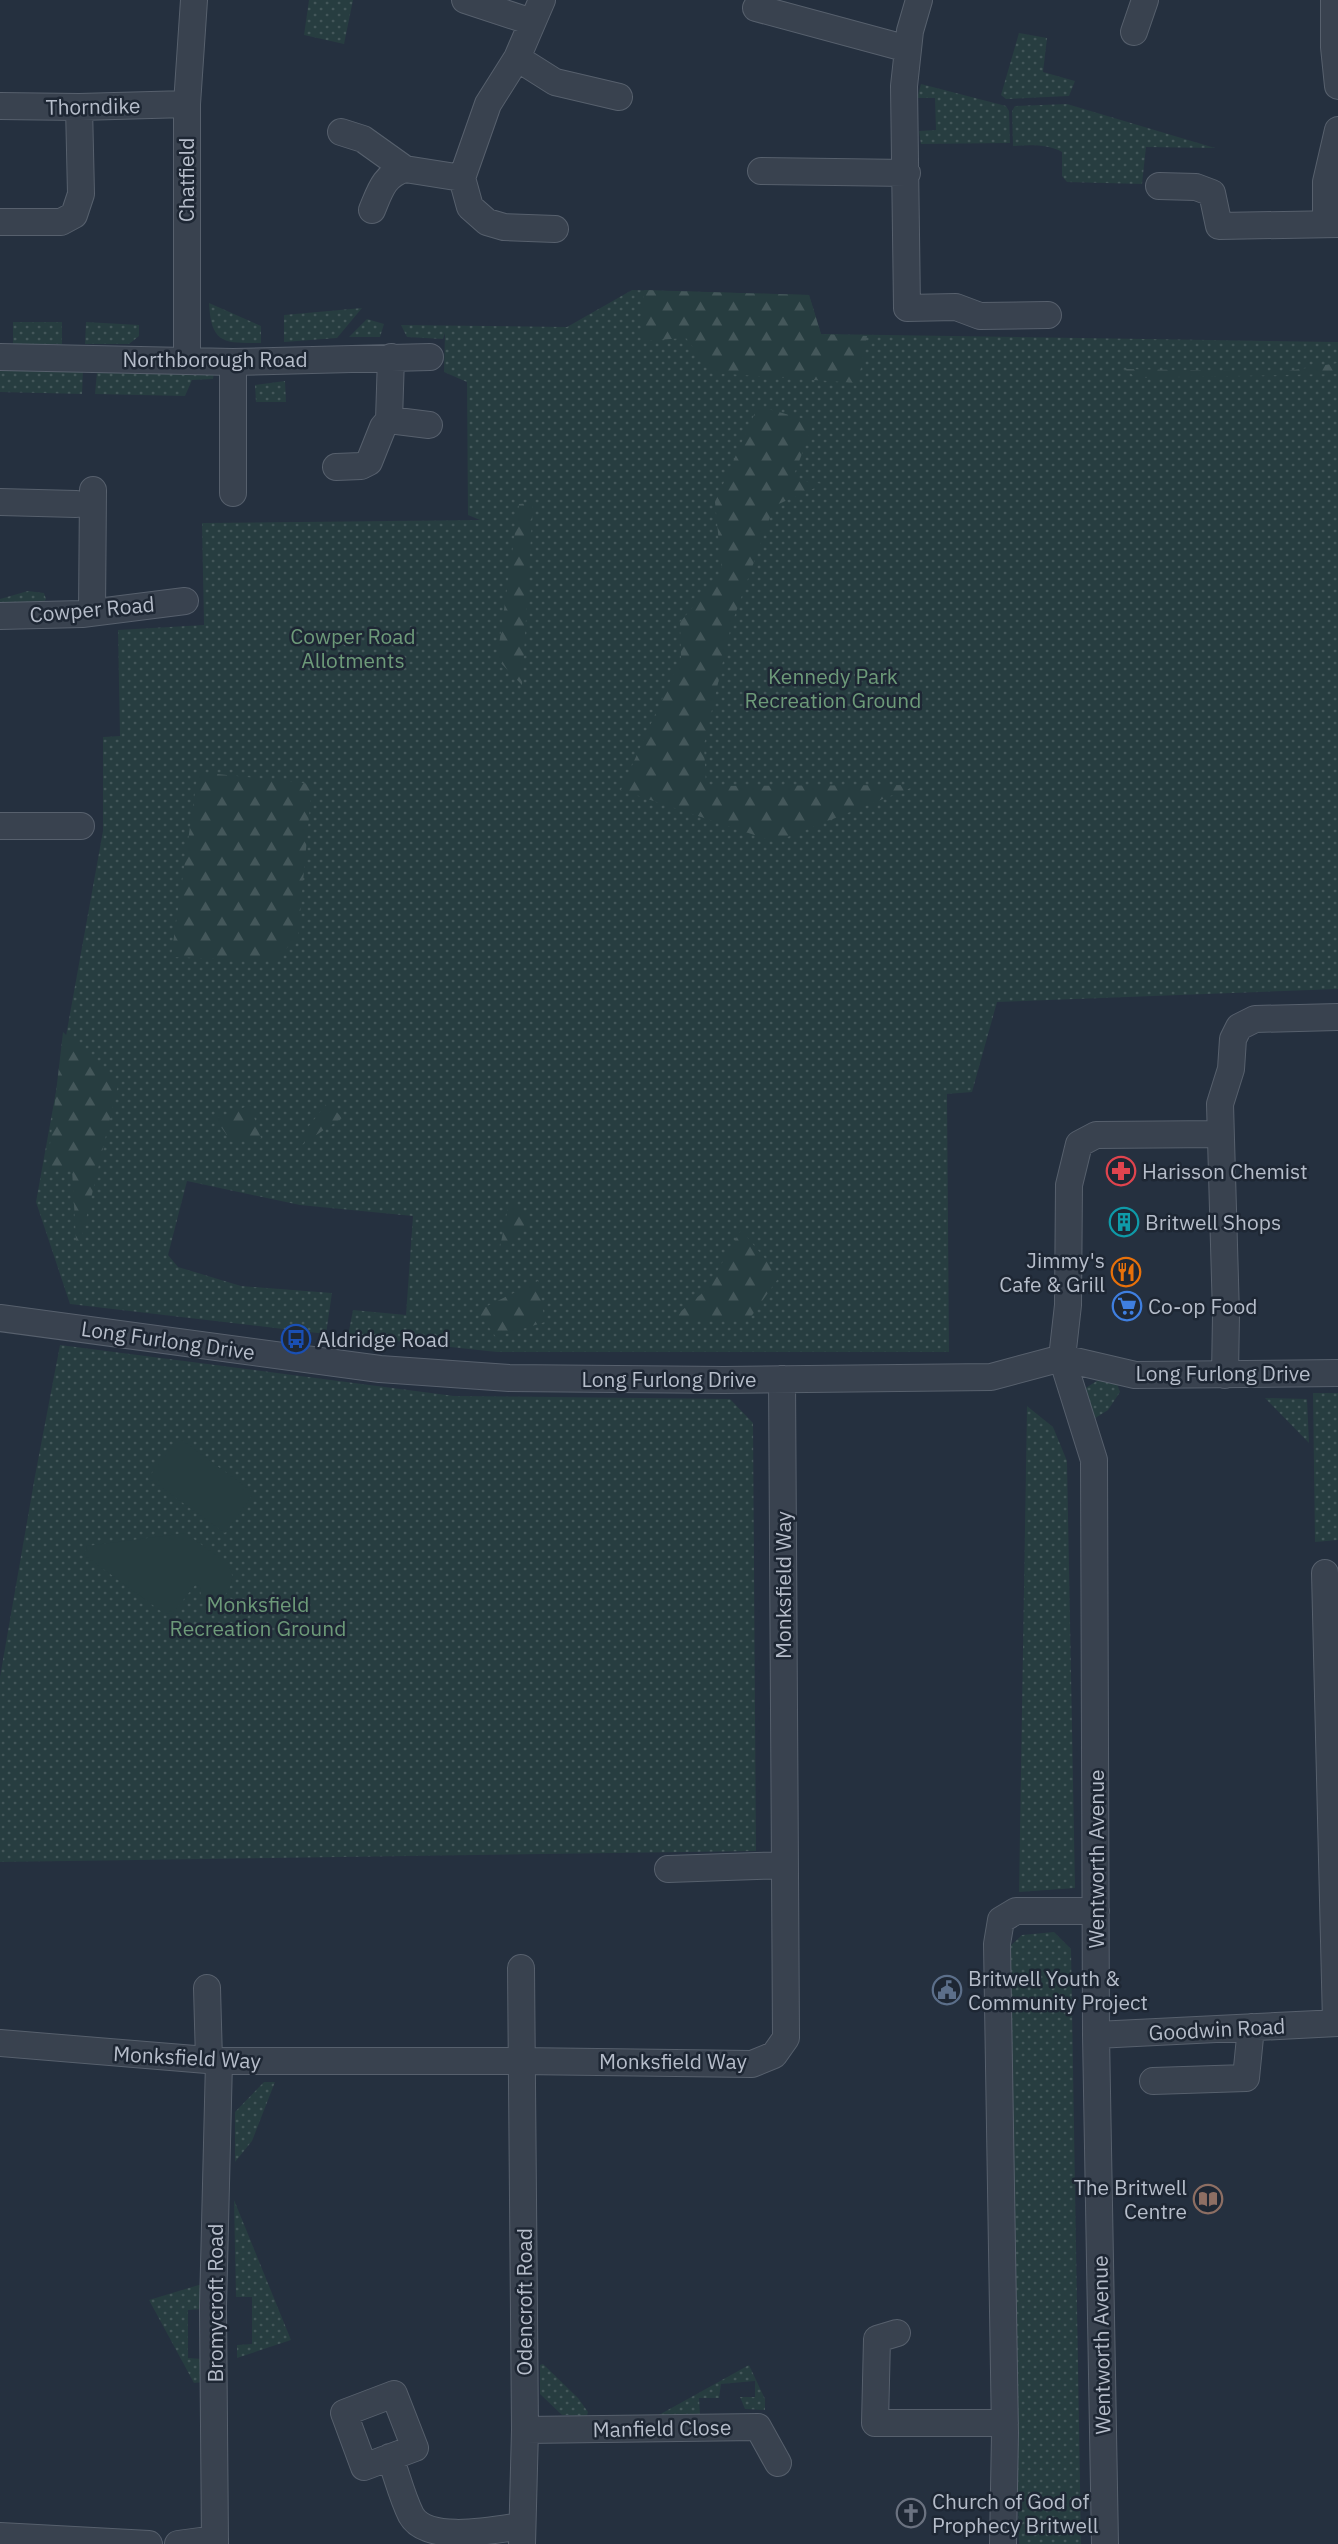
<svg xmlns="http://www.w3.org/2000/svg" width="1338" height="2544" viewBox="0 0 1338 2544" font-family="'IBM Plex Sans',sans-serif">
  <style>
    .green { fill: url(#green-dots) }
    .forest { fill: url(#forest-firs) }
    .pitch { fill: #273d40 }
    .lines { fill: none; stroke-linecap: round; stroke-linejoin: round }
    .minor-casing { stroke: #57606d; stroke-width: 28 }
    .minor { stroke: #39424f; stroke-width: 26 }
    .labels { text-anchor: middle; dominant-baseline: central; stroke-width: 5; stroke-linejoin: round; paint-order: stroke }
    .street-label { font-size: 21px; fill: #b6bdca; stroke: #1e2734 }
    .park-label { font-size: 21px; fill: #6d9a79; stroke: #1e2734 }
    .poi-label { font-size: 21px; fill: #b6bdca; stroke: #1e2734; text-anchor: start }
  </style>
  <defs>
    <pattern id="green-dots" width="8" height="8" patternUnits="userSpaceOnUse" patternTransform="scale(1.5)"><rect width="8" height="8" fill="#273d40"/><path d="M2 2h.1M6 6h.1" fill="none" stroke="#44575a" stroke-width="1.8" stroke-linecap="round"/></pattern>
    <pattern id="forest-firs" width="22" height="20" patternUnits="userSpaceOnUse" patternTransform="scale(1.5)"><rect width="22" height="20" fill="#273d40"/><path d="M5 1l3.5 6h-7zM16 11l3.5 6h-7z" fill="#44575a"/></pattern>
  </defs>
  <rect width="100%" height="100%" fill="#25303f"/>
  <path class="green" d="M 309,0 L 353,0 L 344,44 L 304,35 Z
    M 1019,33 L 1047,38 L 1043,72 L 1075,81 L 1069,96 L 1006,99 L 1001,95 Z
    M 921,84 L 1006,106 L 1009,111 L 1010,143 L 921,144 L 919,131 L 936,130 L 935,98 L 917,98 Z
    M 1067,104 L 1215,148 L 1146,147 L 1142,184 L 1067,182 L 1062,176 L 1062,152 C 1048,144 1029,145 1013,146 L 1012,111 L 1015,106 Z
    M 632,290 L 809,295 L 821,334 L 1338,342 L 1338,989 L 997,1002 L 972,1092 L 947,1094 L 949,1352 L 497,1352 L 348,1336 L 353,1310 L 406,1315 L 413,1216 L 300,1205 L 187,1181 L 168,1255 L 178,1267 L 241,1286 L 332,1293 L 326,1334 L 70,1304 L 36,1202 L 103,831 L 103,737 L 120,736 L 118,630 L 204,625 L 202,523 L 480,520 L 468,515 L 467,382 L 444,372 L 445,333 L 443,339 L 407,337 L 401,325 L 567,327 Z
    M 209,303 L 261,326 L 261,343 C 225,343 211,345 209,303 Z
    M 362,308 L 337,338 L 284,342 L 284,315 Z
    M 367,319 L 384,324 L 380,337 L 349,337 Z
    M 13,322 L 62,322 L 62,344 L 13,344 Z
    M 86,322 L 139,325 L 139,336 L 129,344 L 85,344 Z
    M 0,370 L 83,370 L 82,394 L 0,392 Z
    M 97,372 L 214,373 L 213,379 L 192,380 L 185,396 L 95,394 Z
    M 285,381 L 286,402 L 256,402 L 255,385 Z
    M 28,591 L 44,593 L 46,599 L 40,608 L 0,607 L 0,599 Z
    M 60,1345 L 454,1396 L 730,1399 L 753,1423 L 756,1851 L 0,1862 L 0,1677 L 35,1476 Z
    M 1100,1379 L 1116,1381 L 1120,1392 L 1108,1410 L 1089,1422 L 1084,1389 Z
    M 1313,1393 L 1338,1393 L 1338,1540 L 1315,1542 Z
    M 1265,1398 L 1307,1399 L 1309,1443 Z
    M 1027,1406 L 1053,1427 L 1067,1461 L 1075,1888 L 1019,1892 Z
    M 1054,1932 L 1071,1949 L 1081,2544 L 1019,2544 L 1005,1951 L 1022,1935 Z
    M 264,2082 L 275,2082 L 252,2141 L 235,2162 L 235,2112 Z
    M 234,2200 L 291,2340 L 237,2358 L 237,2345 L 252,2344 L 252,2297 L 236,2297 Z
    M 202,2284 L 203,2309 L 188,2310 L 188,2358 L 203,2359 L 203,2382 L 194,2383 L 149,2300 Z
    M 543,2364 L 578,2398 L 588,2412 L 587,2416 L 562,2415 L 540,2394 L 540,2365 Z
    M 749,2365 L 765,2399 L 765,2410 L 745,2409 L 740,2397 L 755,2397 L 755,2381 L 721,2384 L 719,2398 L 699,2398 L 700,2415 L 713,2414 L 713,2417 L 657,2416 Z"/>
  <path class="forest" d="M 644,290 L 809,295 L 821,334 L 867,336 L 858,383 L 713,373 L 686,338 L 641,341 Z
    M 1338,363 L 1338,374 L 1137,378 L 1124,369 L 1281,372 Z
    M 758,406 L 814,422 L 792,480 L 824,484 L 774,506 L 731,626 L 704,745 L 706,786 L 918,785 L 775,842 L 621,790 L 681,657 L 680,622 L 722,573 L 715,502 Z
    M 533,503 L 522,685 L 497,659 L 519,504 Z
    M 198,772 L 312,784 L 298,936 L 275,961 L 171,957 Z
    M 63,1032 L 118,1085 L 77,1257 L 72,1169 L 47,1170 Z
    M 328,1102 L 342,1118 L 286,1155 Z
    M 250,1105 L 261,1138 L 232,1142 L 215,1119 Z
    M 510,1198 L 529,1222 L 499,1252 Z
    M 741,1230 L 780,1276 L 748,1321 L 672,1319 L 707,1289 Z
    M 538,1281 L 545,1322 L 496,1337 L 477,1311 Z"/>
  <path class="pitch" d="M 179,1438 L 254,1493 L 225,1533 L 148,1478 Z
    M 186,1533 C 199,1544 219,1555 230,1569 C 238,1581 222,1612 201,1597 L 200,1587 L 196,1584 L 173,1613 L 165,1614 L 84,1555 L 87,1546 Z"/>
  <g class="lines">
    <g class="minor-casing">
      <path id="minor" d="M 465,0 L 532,22
        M 542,0 L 517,58 L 488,104 L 462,178 L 470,207 L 487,222 L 504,227 L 555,229
        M 919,0 L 910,31 L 904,86 L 907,308 L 956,307 L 980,316 L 1048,315
        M 1334,0 L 1334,47 L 1338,86
        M 756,8 L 908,49
        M 1134,32 L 1145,0
        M 517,58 L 555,82 L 619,97
        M 0,106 L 79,107 L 187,104
        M 341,132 L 363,139 L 405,169
        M 761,171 L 907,173
        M 1159,186 L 1196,187 L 1212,193 L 1219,226 L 1338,224
        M 372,210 C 380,191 384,175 405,169 L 462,178
        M 0,222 L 61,222 L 74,215 L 81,194 L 79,107
        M 1326,224 L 1326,182 L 1338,130
        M 0,357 L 233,362 L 430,357
        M 187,361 L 187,104 L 194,0
        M 233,362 L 233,493
        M 389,420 L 429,425
        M 336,467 L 361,466 L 369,462 L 383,427 L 389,420 L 391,357
        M 0,502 L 76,504
        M 92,612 L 93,490
        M 0,616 L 82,614 L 185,601
        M 0,826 L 81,826
        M 0,1318 L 380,1369 L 509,1378 L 724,1380 L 991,1377 L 1062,1358 L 1135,1375 L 1338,1373
        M 1225,1375 L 1226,1315 L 1220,1104 L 1231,1069 L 1233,1039 L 1239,1027 L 1255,1019 L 1338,1017
        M 1325,1573 L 1336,2023
        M 668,1869 L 783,1865
        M 521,1968 L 525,2430 L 522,2544
        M 207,1988 L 209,2060
        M 1096,2035 L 1338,2023
        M 0,2043 L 219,2061 L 521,2061 L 752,2064 L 774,2055 L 786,2038 L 782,1379
        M 1153,2081 L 1246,2078 L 1251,2027
        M 897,2333 L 877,2339 L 875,2423 L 1005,2423
        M 394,2394 L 415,2448 L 364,2467 L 344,2413 Z
        M 525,2430 L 758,2427 L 778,2463
        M 390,2457 C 397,2476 402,2497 411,2515 C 427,2544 494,2530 521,2526
        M 0,2536 L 149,2544
        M 178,2544 L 215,2539
        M 215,2544 L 213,2307 L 219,2061
        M 1003,2544 L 1005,2433 L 997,1944 L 1001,1920 L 1016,1911 L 1096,1911
        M 1105,2544 L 1096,2035 L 1094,1460 L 1062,1358 L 1068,1305 L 1069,1185 L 1079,1144 L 1096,1135 L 1219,1134"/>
    </g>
    <use href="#minor" class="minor"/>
  </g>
  <defs>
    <g id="pharmacy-ring" transform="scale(1.5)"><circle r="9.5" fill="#1e2734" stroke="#e0444e" stroke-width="1.5"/><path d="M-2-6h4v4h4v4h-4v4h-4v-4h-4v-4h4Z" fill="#e0444e"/></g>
    <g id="building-ring" transform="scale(1.5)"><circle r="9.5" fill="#1e2734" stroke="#0f9aa8" stroke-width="1.5"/><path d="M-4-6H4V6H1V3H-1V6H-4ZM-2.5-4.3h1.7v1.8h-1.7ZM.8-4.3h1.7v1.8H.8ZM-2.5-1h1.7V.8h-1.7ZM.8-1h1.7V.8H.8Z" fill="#0f9aa8"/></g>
    <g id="restaurant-ring" transform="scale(1.5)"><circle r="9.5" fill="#1e2734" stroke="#e8710a" stroke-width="1.5"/><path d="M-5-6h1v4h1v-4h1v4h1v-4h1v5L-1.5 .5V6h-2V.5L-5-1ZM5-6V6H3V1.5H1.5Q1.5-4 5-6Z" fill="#e8710a"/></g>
    <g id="supermarket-ring" transform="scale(1.5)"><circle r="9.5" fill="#1e2734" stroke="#3f7fe0" stroke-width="1.5"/><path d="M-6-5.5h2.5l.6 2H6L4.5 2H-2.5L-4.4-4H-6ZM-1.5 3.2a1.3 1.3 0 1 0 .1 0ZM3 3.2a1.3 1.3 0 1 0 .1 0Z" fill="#3f7fe0"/></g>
    <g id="bus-ring" transform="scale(1.5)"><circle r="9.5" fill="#1e2734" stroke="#1a4fb4" stroke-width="1.5"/><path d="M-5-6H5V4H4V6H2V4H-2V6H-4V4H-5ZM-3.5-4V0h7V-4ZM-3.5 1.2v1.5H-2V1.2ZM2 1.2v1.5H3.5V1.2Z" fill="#1a4fb4"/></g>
    <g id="civic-ring" transform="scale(1.5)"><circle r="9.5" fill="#1e2734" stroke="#5c6f8a" stroke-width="1.5"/><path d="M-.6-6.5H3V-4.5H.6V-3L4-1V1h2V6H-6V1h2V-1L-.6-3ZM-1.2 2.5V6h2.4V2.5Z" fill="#5c6f8a"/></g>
    <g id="library-ring" transform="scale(1.5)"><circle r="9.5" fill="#1e2734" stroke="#8d6e63" stroke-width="1.5"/><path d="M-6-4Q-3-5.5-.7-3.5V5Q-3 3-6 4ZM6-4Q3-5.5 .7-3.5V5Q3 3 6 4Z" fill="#8d6e63"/></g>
    <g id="church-ring" transform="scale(1.5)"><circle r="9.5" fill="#1e2734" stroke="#6b7280" stroke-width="1.5"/><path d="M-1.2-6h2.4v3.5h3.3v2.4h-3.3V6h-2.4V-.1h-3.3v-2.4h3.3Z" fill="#6b7280"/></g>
  </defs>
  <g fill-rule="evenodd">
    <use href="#pharmacy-ring" x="1121" y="1171"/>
    <use href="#building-ring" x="1124" y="1222"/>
    <use href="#restaurant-ring" x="1126" y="1272"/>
    <use href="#supermarket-ring" x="1127" y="1306"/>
    <use href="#bus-ring" x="296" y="1339"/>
    <use href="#civic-ring" x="947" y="1990"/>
    <use href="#library-ring" x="1208" y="2199"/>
    <use href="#church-ring" x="911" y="2513"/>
  </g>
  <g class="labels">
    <g class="street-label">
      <text transform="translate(93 106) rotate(-1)">Thorndike</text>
      <text transform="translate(186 180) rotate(-90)">Chatfield</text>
      <text x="215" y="359">Northborough Road</text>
      <text transform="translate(92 609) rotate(-5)">Cowper Road</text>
      <text transform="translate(168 1340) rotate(8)">Long Furlong Drive</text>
      <text x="1223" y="1373">Long Furlong Drive</text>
      <text x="669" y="1379">Long Furlong Drive</text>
      <text transform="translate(783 1585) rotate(-90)">Monksfield Way</text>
      <text transform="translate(1096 1859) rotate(-90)">Wentworth Avenue</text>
      <text transform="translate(1217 2029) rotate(-3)">Goodwin Road</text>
      <text transform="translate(187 2057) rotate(3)">Monksfield Way</text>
      <text x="673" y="2061">Monksfield Way</text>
      <text transform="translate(524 2302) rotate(-90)">Odencroft Road</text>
      <text transform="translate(215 2303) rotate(-90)">Bromycroft Road</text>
      <text transform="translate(1101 2345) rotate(-91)">Wentworth Avenue</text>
      <text transform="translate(662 2428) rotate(-1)">Manfield Close</text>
    </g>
    <g class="park-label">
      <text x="353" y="636">Cowper Road<tspan x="353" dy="24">Allotments</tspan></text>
      <text x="833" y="676">Kennedy Park<tspan x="833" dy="24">Recreation Ground</tspan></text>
      <text x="258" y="1604">Monksfield<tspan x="258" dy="24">Recreation Ground</tspan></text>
    </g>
    <g class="poi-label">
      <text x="1142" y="1171">Harisson Chemist</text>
      <text x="1145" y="1222">Britwell Shops</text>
      <text x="1105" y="1260" text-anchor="end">Jimmy's<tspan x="1105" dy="24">Cafe &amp; Grill</tspan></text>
      <text x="1148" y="1306">Co-op Food</text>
      <text x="317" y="1339">Aldridge Road</text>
      <text x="968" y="1978">Britwell Youth &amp;<tspan x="968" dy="24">Community Project</tspan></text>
      <text x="1187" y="2187" text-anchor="end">The Britwell<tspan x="1187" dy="24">Centre</tspan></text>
      <text x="932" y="2501">Church of God of<tspan x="932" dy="24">Prophecy Britwell</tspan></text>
    </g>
  </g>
</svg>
